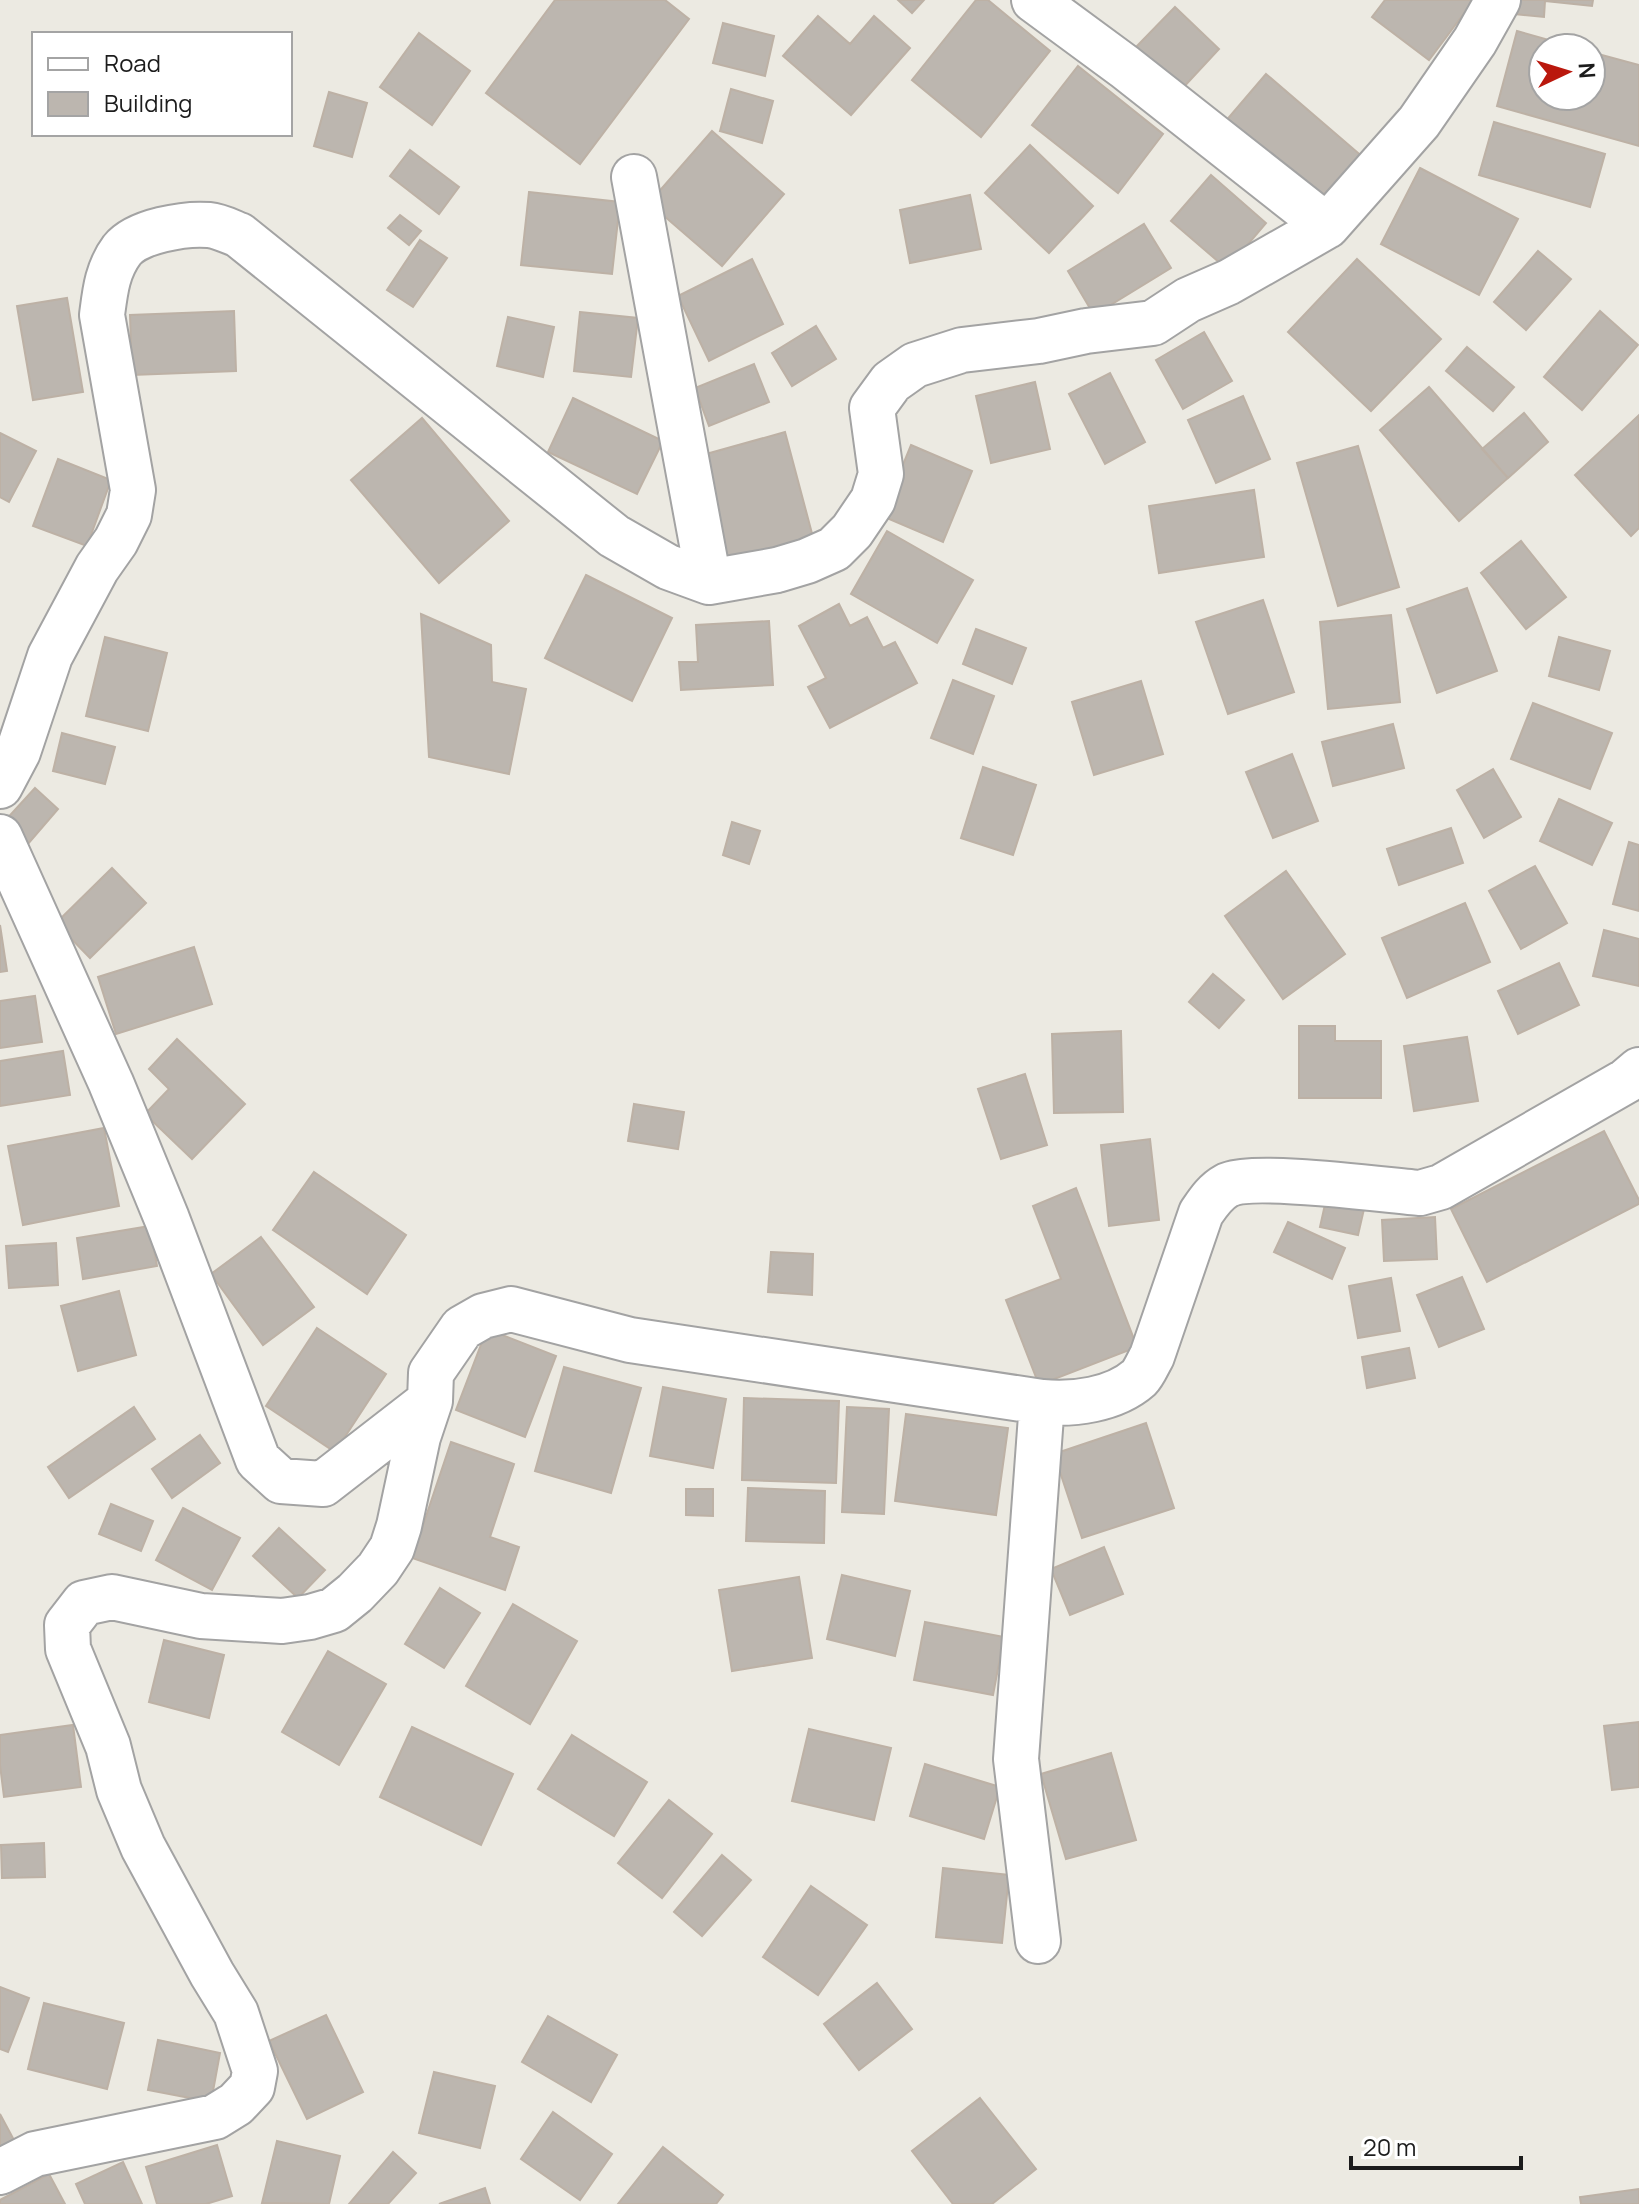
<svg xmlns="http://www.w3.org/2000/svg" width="1639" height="2204" viewBox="0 0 1639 2204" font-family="Manrope,sans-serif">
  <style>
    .building { fill: #bcb6af; stroke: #bdb1a5; stroke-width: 2 }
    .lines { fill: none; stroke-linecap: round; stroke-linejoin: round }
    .minor-casing { stroke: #a3a3a3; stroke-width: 48 }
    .minor { stroke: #fff; stroke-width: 44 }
  </style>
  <rect width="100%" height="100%" fill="#eceae2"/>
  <path class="building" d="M 555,0 L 665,0 L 689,19 L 580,164 L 486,93 Z
    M 898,0 L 924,0 L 912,13 Z
    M 976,0 L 988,0 L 1050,51 L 981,137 L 912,80 Z
    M 1385,0 L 1474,0 L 1429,60 L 1372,17 Z
    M 1516,0 L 1593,0 L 1592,6 L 1545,1 L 1544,17 L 1515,14 Z
    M 1175,7 L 1219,49 L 1180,91 L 1136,47 Z
    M 818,16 L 850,44 L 874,16 L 910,48 L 851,115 L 783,56 Z
    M 723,23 L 774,36 L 765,76 L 713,63 Z
    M 1517,31 L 1577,48 L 1543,48 L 1543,96 L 1591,96 L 1591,52 L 1639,65 L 1639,146 L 1497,106 Z
    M 419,33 L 470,71 L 432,125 L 380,87 Z
    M 1078,66 L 1163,134 L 1118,193 L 1032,125 Z
    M 1266,74 L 1364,158 L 1323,205 L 1225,122 Z
    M 731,89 L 773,101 L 762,143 L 720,131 Z
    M 329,92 L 367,103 L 352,157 L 314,146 Z
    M 1494,122 L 1605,154 L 1590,207 L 1479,175 Z
    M 712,131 L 784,194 L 722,266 L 649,203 Z
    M 1030,145 L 1093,206 L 1049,253 L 985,193 Z
    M 410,150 L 459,187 L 439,214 L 390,176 Z
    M 1420,168 L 1518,219 L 1479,295 L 1381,244 Z
    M 1211,175 L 1266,223 L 1227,269 L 1171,221 Z
    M 529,192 L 620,202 L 612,274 L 521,265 Z
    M 970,195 L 981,249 L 910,263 L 900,210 Z
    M 400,215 L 421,231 L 409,245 L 388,228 Z
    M 1144,224 L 1171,268 L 1094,315 L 1068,271 Z
    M 420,240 L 447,258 L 413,307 L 387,290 Z
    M 1538,251 L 1571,279 L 1526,330 L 1494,302 Z
    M 752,259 L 783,324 L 709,361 L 678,296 Z
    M 1357,259 L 1441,339 L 1371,411 L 1288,332 Z
    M 67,298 L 83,392 L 33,400 L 17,306 Z
    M 234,311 L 236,371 L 132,375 L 130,315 Z
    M 1600,311 L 1638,345 L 1582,410 L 1544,377 Z
    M 580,312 L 638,318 L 631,377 L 574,371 Z
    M 508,317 L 554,327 L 543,377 L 497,366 Z
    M 816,326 L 836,359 L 792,386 L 772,353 Z
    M 1204,332 L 1232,381 L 1183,409 L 1156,360 Z
    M 1467,347 L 1514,387 L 1493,411 L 1446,371 Z
    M 754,364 L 769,402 L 709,426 L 695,388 Z
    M 1110,373 L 1145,442 L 1105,464 L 1069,394 Z
    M 1035,382 L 1050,449 L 991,463 L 976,396 Z
    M 1429,387 L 1508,478 L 1459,521 L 1380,430 Z
    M 1243,396 L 1270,459 L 1216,483 L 1188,420 Z
    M 573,398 L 663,441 L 637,494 L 548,452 Z
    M 1524,413 L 1548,442 L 1508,478 L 1482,449 Z
    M 1639,415 L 1639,528 L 1631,536 L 1575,475 Z
    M 422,418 L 509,521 L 439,583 L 351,480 Z
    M 785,432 L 814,541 L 728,564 L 699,456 Z
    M 0,433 L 36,451 L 9,502 L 0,497 Z
    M 911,445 L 972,471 L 943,542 L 882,516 Z
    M 1358,446 L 1399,587 L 1338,606 L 1297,463 Z
    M 58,459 L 111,480 L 87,546 L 33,526 Z
    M 1254,490 L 1264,557 L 1159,573 L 1149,506 Z
    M 887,531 L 973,580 L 937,643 L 851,594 Z
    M 1521,541 L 1566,597 L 1526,629 L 1481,573 Z
    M 586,575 L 672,618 L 632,701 L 545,658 Z
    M 1467,588 L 1497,671 L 1437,693 L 1407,609 Z
    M 1263,600 L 1294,692 L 1228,714 L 1196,622 Z
    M 839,604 L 850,626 L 867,617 L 883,648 L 895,642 L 917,683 L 830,728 L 808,687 L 826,678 L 799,626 Z
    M 421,614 L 491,645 L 492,682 L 526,689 L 509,774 L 429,757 Z
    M 1391,615 L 1400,702 L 1328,709 L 1320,622 Z
    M 769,621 L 773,685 L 681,690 L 679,662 L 698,662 L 696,625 Z
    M 976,629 L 1026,648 L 1012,684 L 963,664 Z
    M 105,637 L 167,653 L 148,731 L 86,716 Z
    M 1559,637 L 1610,651 L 1599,690 L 1549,676 Z
    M 953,680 L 994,696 L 973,754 L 931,738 Z
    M 1141,681 L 1163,754 L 1094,775 L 1072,702 Z
    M 1533,703 L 1612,733 L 1590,789 L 1511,759 Z
    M 1393,724 L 1404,768 L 1333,786 L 1322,742 Z
    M 62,733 L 115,747 L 105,784 L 53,771 Z
    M 1292,754 L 1318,821 L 1273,838 L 1246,772 Z
    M 983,767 L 1036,785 L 1013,855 L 961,838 Z
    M 1493,769 L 1521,817 L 1484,838 L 1457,790 Z
    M 35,788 L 58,809 L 27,845 L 3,823 Z
    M 1559,799 L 1612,823 L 1592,865 L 1540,841 Z
    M 732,822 L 760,831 L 749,864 L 723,855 Z
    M 1451,828 L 1463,863 L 1399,885 L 1387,849 Z
    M 1629,842 L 1639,845 L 1639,911 L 1613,904 Z
    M 1535,866 L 1567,923 L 1521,949 L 1489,891 Z
    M 112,868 L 146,903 L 90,958 L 56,923 Z
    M 1286,871 L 1345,954 L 1283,999 L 1225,916 Z
    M 1465,903 L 1490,962 L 1407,998 L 1382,938 Z
    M 0,925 L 7,971 L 0,972 Z
    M 1604,930 L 1639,939 L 1639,986 L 1593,976 Z
    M 194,947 L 212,1004 L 116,1034 L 98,977 Z
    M 1559,963 L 1579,1005 L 1518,1034 L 1498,991 Z
    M 1213,974 L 1244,1000 L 1219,1028 L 1189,1002 Z
    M 35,996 L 42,1042 L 0,1048 L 0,1001 Z
    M 1299,1026 L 1335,1026 L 1335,1041 L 1381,1041 L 1381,1098 L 1299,1098 Z
    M 1121,1031 L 1123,1112 L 1054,1113 L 1052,1034 Z
    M 1467,1037 L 1478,1101 L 1414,1111 L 1404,1046 Z
    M 177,1039 L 245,1104 L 192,1159 L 145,1114 L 169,1089 L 149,1069 Z
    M 63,1051 L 70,1095 L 0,1106 L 0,1061 Z
    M 1025,1074 L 1047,1145 L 1001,1159 L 978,1089 Z
    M 634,1104 L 684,1112 L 678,1149 L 628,1141 Z
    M 104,1128 L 119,1206 L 23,1225 L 8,1146 Z
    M 1604,1131 L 1639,1200 L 1639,1204 L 1487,1282 L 1451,1209 Z
    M 1150,1139 L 1159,1220 L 1109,1226 L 1101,1145 Z
    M 314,1172 L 406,1235 L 367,1294 L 273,1230 Z
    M 1076,1188 L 1137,1347 L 1039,1385 L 1006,1300 L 1061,1279 L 1033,1206 Z
    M 1326,1200 L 1364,1209 L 1358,1235 L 1320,1227 Z
    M 1435,1217 L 1437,1259 L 1384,1261 L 1382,1220 Z
    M 1288,1222 L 1345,1248 L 1332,1279 L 1274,1252 Z
    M 150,1226 L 157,1266 L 83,1279 L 77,1238 Z
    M 261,1237 L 314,1307 L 263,1345 L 211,1274 Z
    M 56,1243 L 58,1285 L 9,1288 L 6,1246 Z
    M 771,1252 L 813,1254 L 812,1295 L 768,1292 Z
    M 1462,1277 L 1484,1329 L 1439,1347 L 1417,1295 Z
    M 1391,1278 L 1400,1331 L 1358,1338 L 1349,1286 Z
    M 119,1291 L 136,1355 L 78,1371 L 61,1306 Z
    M 317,1328 L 386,1374 L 335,1452 L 266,1406 Z
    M 487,1329 L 556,1356 L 525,1437 L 456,1410 Z
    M 1409,1348 L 1415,1378 L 1367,1388 L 1362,1357 Z
    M 564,1367 L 641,1388 L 611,1493 L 535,1471 Z
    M 663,1387 L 726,1399 L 713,1468 L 650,1456 Z
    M 744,1398 L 839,1401 L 836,1483 L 742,1480 Z
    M 134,1407 L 155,1439 L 69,1498 L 48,1467 Z
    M 847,1407 L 889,1409 L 884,1514 L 842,1512 Z
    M 906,1414 L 1008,1428 L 996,1515 L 895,1501 Z
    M 1146,1423 L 1174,1508 L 1082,1538 L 1054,1454 Z
    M 200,1435 L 220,1463 L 172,1498 L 152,1469 Z
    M 451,1442 L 514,1464 L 490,1537 L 519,1547 L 505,1590 L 412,1558 Z
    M 748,1488 L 825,1491 L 824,1543 L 746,1541 Z
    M 686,1489 L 713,1489 L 713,1516 L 686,1515 Z
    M 111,1504 L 153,1521 L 141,1551 L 99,1534 Z
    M 183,1508 L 240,1538 L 212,1590 L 156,1560 Z
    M 279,1528 L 325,1570 L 298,1598 L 253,1556 Z
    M 1104,1547 L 1123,1594 L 1070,1615 L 1051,1569 Z
    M 842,1575 L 910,1591 L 895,1656 L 827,1639 Z
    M 799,1577 L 812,1658 L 732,1671 L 719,1590 Z
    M 440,1588 L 480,1613 L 444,1668 L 405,1644 Z
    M 513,1604 L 577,1641 L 530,1724 L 466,1686 Z
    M 925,1622 L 1004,1637 L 993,1695 L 914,1680 Z
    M 164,1640 L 224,1655 L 209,1718 L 149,1702 Z
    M 328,1651 L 386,1684 L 339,1765 L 282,1732 Z
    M 1639,1722 L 1639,1787 L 1612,1790 L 1604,1726 Z
    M 73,1725 L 81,1787 L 4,1797 L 0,1765 L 0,1735 Z
    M 412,1727 L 513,1774 L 481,1845 L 380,1797 Z
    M 809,1729 L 891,1748 L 874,1820 L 792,1801 Z
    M 572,1735 L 647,1782 L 614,1836 L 538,1789 Z
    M 1111,1753 L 1136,1840 L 1066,1859 L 1041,1774 Z
    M 925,1764 L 1000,1787 L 984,1839 L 910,1816 Z
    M 669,1800 L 712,1834 L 662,1898 L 618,1863 Z
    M 44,1843 L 45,1877 L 2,1878 L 1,1845 Z
    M 722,1855 L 751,1880 L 702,1936 L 674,1912 Z
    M 943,1868 L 1009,1875 L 1002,1943 L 936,1937 Z
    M 811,1886 L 867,1925 L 818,1995 L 763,1957 Z
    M 877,1983 L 912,2029 L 859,2070 L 824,2024 Z
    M 0,1987 L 29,1998 L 8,2052 L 0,2049 Z
    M 44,2003 L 124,2023 L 107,2089 L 28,2069 Z
    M 326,2015 L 363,2092 L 307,2119 L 269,2041 Z
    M 548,2016 L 617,2055 L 591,2102 L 522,2062 Z
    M 158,2040 L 220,2053 L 211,2102 L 148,2090 Z
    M 434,2072 L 495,2086 L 480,2148 L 419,2133 Z
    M 980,2098 L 1036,2169 L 992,2204 L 953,2204 L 912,2151 Z
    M 553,2112 L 612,2154 L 580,2200 L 521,2159 Z
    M 0,2114 L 14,2140 L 0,2148 Z
    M 277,2141 L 340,2156 L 329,2204 L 262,2203 Z
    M 217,2145 L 232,2196 L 206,2204 L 157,2204 L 146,2167 Z
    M 663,2147 L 723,2195 L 716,2204 L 618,2204 Z
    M 393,2152 L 416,2173 L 388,2204 L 349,2204 Z
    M 123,2162 L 142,2204 L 85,2204 L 76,2184 Z
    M 49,2174 L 65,2204 L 0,2204 L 0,2200 Z
    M 485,2188 L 490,2204 L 439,2204 Z
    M 1639,2189 L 1639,2204 L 1581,2204 L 1580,2197 Z"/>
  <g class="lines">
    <g class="minor-casing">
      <path id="minor" d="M 1034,0 L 1125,67 L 1327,226
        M 634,177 L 709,582
        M 0,786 L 18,752 L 50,656 L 97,568 L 116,541 L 129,515 L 133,490 L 102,315 C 105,292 107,270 122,250 C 137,231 185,223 209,225 C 219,226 229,231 239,235 L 614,536 L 668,567 L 709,582 L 777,570 L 807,561 L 834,549 L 852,531 L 873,500 L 881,474 L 872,408 L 891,382 L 915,365 L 962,350 L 1039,341 L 1086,331 L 1153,323 L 1188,300 L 1229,282 L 1327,226 L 1419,122 L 1475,41 L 1498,0
        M 0,837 L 111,1083 L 167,1219 L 258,1460 L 281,1481 L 323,1484 L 430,1401
        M 1038,1941 L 1016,1759 L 1042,1402
        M 0,2172 L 35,2154 L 215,2117 L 236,2104 L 252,2087 L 255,2071 L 236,2013 L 212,1974 L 143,1847 L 119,1790 L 108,1746 L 68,1649 L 67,1625 L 84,1603 L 112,1597 L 201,1616 L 282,1621 L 310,1617 L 334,1610 L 355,1593 L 378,1569 L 392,1548 L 399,1526 L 418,1437 L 430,1401 L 431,1373 L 462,1328 L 483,1316 L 511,1309 L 630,1340 L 1042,1402 C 1073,1405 1114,1400 1139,1378 C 1144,1373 1148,1363 1152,1356 L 1201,1213 C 1208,1203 1215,1192 1226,1186 C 1251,1172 1384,1190 1420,1193 L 1441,1187 L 1626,1081 L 1639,1070"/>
    </g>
    <use href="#minor" class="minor"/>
  </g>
  <rect x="32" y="32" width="260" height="104" fill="#ffffff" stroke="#a4a4a4" stroke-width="2"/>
  <rect x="48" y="58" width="40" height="12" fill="#ffffff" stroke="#a4a4a4" stroke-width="2"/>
  <text x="104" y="72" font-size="24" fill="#1c1c1c">Road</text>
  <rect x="48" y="92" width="40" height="24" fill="#bcb6af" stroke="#a4a4a4" stroke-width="2"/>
  <text x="104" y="112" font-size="24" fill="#1c1c1c">Building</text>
  <g transform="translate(1567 72) rotate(86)"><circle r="38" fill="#ffffff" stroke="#a4a4a4" stroke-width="2"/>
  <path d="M0-6L14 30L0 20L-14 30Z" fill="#ba180d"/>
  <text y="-12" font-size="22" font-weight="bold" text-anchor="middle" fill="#1c1c1c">N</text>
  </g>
  <path d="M1351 2156v12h170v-12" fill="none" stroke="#1c1c1c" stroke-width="4"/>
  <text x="1363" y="2156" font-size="24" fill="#1c1c1c" stroke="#ffffff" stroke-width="6" paint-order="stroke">20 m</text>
</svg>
